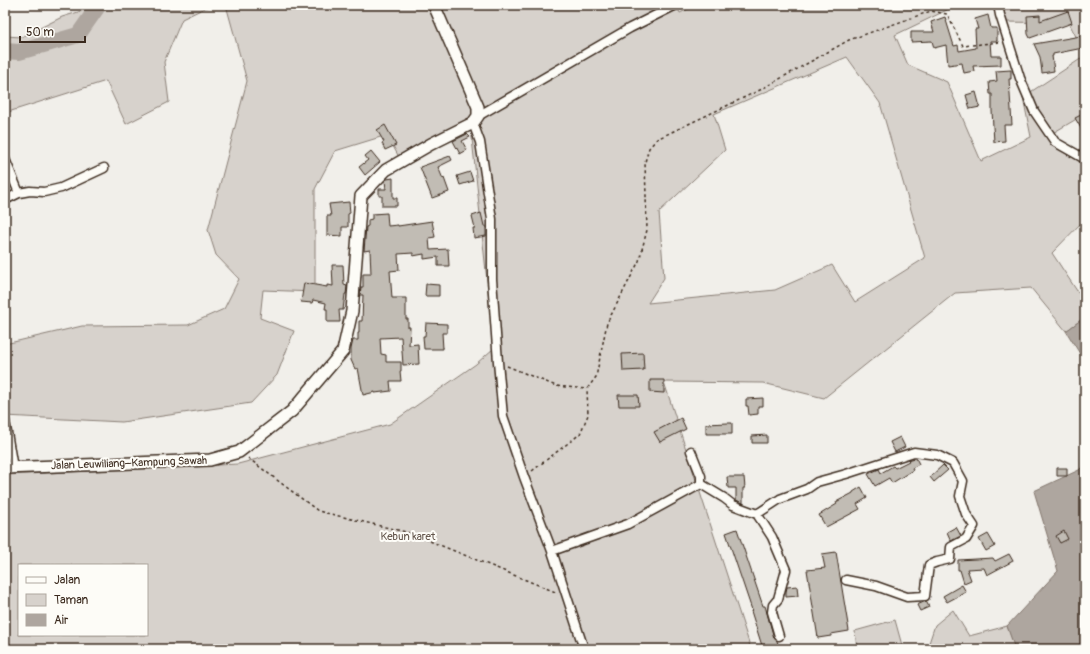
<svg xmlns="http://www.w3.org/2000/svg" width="1090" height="654" viewBox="0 0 1090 654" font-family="Pangolin,sans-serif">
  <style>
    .green { fill: #d7d2cc; stroke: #897e75; fill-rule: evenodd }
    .water { fill: #aea69f; stroke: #80746b }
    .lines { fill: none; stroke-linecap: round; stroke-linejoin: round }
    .river { stroke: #aea69f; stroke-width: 16 }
    .building { fill: #c1bcb4; stroke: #3b2a1e }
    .street-casing { stroke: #3b2a1e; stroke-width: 11 }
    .secondary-casing { stroke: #3b2a1e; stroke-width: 14 }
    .path { stroke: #3b2a1e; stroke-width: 1.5; stroke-dasharray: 3 3; stroke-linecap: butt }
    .street { stroke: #fdfcf7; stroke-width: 8 }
    .secondary { stroke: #fdfcf7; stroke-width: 11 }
    .labels { text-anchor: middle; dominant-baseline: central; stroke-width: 4; stroke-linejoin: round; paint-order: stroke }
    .street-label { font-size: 11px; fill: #3b2a1e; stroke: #fdfcf7 }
    .park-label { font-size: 11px; fill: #62544a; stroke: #fdfcf7 }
  </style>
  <rect width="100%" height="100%" fill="#f1efea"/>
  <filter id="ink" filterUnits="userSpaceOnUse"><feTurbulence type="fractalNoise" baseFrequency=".025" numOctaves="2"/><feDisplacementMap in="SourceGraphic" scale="8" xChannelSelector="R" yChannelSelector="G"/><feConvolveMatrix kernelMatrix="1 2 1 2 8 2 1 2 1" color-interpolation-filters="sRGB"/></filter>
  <g filter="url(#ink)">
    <path class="green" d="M 101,5 L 211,5 L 182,19 L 164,62 L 169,102 L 126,124 L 106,81 L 5,113 L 5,36 L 22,37 L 62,17 Z
      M 226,5 L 676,5 L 680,13 L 697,5 L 947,5 L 949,9 L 895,35 L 908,65 L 947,82 L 981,161 L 1031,137 L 1023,97 L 1085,56 L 1085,114 L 1051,134 L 1085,163 L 1085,219 L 1052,253 L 1085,303 L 1085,317 L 1066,331 L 1031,288 L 955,293 L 824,398 L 763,383 L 664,382 L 751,649 L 5,649 L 5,475 L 238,464 L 390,424 L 476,364 L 494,348 L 470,119 L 400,159 L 387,135 L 335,151 L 315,189 L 315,292 L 263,290 L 260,318 L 294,331 L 277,375 L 251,403 L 122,422 L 5,416 L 5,344 L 82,326 L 188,325 L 224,309 L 239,279 L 216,255 L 208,230 L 247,81 ZM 847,57 L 880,103 L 925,258 L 855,302 L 832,265 L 775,290 L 648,303 L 664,278 L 659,212 L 725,150 L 714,114 ZM 19,565 L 147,565 L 147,635 L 19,635 Z
      M 1003,5 L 1085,5 L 1085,54 L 1069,23 L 1005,22 Z
      M 953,610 L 969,636 L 1007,626 L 1016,649 L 927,649 L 935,625 Z
      M 895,620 L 903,649 L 857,649 L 855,631 Z"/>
    <path class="water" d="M 1085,317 L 1085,362 L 1066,331 Z
      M 1085,464 L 1085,649 L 1015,649 L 1007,626 L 1058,571 L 1034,491 L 1079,470 Z"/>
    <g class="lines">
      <path class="river" d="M 5,51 L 19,52 L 78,35 L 99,5"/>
    </g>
    <path class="building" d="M 1068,11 L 1072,23 L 1030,38 L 1028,34 L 1027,16 L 1040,15 L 1040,21 Z
      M 988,15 L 991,28 L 997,28 L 997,41 L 990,41 L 991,56 L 1001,56 L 1001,65 L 973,66 L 974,71 L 964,73 L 962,63 L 948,65 L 946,45 L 934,48 L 932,41 L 911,42 L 911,32 L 934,32 L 931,22 L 945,17 L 954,46 L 958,45 L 959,51 L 976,48 L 975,29 L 978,29 L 975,19 Z
      M 1081,36 L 1083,48 L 1053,54 L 1053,56 L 1052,56 L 1054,71 L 1042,73 L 1040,57 L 1034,44 Z
      M 1011,70 L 1011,79 L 1009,79 L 1012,125 L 1004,125 L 1005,141 L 994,142 L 992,111 L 992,94 L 990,94 L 989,82 L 997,81 L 996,71 Z
      M 976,92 L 980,107 L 970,109 L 966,95 Z
      M 1085,113 L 1085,135 L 1075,118 Z
      M 385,125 L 396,145 L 385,150 L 382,143 L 384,142 L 377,130 Z
      M 467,134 L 470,137 L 462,141 L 467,150 L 460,154 L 453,141 Z
      M 371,151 L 380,162 L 365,175 L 359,167 L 368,160 L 365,156 Z
      M 450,156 L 452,160 L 438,167 L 443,179 L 444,178 L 449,192 L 432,198 L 420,167 Z
      M 470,172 L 473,181 L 460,185 L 457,176 Z
      M 393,178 L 393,198 L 397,198 L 397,206 L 382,206 L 382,196 L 379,196 L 379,189 L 386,189 L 385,181 L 387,179 Z
      M 349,202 L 350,213 L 348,214 L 348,227 L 342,227 L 342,236 L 327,235 L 327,216 L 331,216 L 329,204 Z
      M 387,213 L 388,226 L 398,225 L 398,226 L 432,221 L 435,237 L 429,238 L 430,250 L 448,249 L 449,266 L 438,266 L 438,257 L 424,259 L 424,254 L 413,256 L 413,253 L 398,254 L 399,270 L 390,271 L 392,298 L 406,298 L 406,319 L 408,319 L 408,327 L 410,327 L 409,345 L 418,344 L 419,364 L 403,365 L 401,337 L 380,338 L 381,354 L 386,355 L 386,362 L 401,362 L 401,371 L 400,371 L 401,381 L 390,381 L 391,391 L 375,393 L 375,392 L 363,395 L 358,368 L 355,369 L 351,360 L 351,349 L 353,340 L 358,340 L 358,333 L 359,333 L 359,321 L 362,321 L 363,295 L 360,295 L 361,287 L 363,287 L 363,274 L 371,274 L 370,250 L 364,251 L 366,227 L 368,226 L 368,220 L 372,219 L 372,214 Z
      M 481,213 L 484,226 L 486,226 L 486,236 L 474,238 L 473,228 L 475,228 L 472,216 Z
      M 332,265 L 343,265 L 344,285 L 347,286 L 346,294 L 345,294 L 343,310 L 339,310 L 340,322 L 327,322 L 327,309 L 325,309 L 326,303 L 313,300 L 312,303 L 301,302 L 304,283 L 327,287 L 327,285 L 333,286 Z
      M 426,284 L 439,285 L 439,296 L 425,296 Z
      M 426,323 L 447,324 L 447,333 L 442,333 L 443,349 L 424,349 L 423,336 L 425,336 Z
      M 643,353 L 644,370 L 623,371 L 622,354 Z
      M 650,380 L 664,380 L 664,393 L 650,392 Z
      M 618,395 L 638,395 L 639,406 L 619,406 Z
      M 763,398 L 763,406 L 758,406 L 758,414 L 749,415 L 748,406 L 746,406 L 746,399 Z
      M 681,418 L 686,429 L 660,442 L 654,432 Z
      M 728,423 L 732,423 L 732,434 L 706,434 L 706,424 Z
      M 767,435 L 767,443 L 752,443 L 752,436 Z
      M 900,437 L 905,447 L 895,452 L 890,442 Z
      M 915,458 L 916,458 L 919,464 L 912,468 L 913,470 L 892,483 L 889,478 L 875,486 L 868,474 L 879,469 L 881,473 L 893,466 L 895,468 L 909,461 L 908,460 Z
      M 943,465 L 948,470 L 934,482 L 930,477 Z
      M 1057,468 L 1067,468 L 1067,476 L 1057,476 Z
      M 727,477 L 744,477 L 745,488 L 743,488 L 743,503 L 736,500 L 736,488 L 728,488 Z
      M 861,487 L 867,498 L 857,504 L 860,509 L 826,527 L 819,515 L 837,504 L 836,502 L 853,493 L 853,492 Z
      M 956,527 L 961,536 L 951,541 L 947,532 Z
      M 737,529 L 763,606 L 765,606 L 774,638 L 777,641 L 780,649 L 763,649 L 751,611 L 752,610 L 726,533 Z
      M 1064,531 L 1068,539 L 1060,543 L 1056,536 Z
      M 988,534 L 995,546 L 986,551 L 979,539 Z
      M 836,552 L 849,631 L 831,634 L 831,636 L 818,638 L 807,570 L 825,568 L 822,554 Z
      M 1009,554 L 1013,561 L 987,575 L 984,568 L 967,569 L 971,580 L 964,583 L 960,570 L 958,570 L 958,560 L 993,558 L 995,561 Z
      M 962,585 L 966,592 L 947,602 L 943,596 Z
      M 797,586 L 798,596 L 786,597 L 786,592 L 787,587 Z
      M 926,601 L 929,607 L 920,611 L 917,605 Z"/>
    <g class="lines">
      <g class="street-casing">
        <path id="street" d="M 998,5 L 1000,15 L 1020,78 L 1034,111 L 1055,142 L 1085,159
          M 478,116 L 630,28 L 676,5
          M 473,123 L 480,142 L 492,219 L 492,279 L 498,362 L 503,416 L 524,477 L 552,551 L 584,649
          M 5,159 L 19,193
          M 5,200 L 19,193 L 30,191 L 44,192 L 61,188 L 104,168
          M 5,421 L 13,468
          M 691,451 L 701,476 L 701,484 L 724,498 L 733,505 L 757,514 L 772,537 L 786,570 L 778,599 L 773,605 L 772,612 L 779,636
          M 757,514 L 780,499 L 807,489 L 817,482 L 846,474 L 914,452 L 937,455 L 953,463 L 963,481 L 960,496 L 966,514 L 974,526 L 966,539 L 951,547 L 950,559 L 937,562 L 929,565 L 925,596 L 907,597 L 876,586 L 846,580
          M 552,551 L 628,524 L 701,484"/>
      </g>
      <g class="secondary-casing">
        <path id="secondary" d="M 5,468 L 210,460 L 239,452 L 292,411 L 343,351 L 352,311 L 361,196 L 386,170 L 431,144 L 473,123 L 478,116 L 478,107 L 434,5"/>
      </g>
      <path class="path" d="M 507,366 L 556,386 L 587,389
        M 248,458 L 318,511 L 410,533 L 558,593
        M 532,471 L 580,434 L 588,415 L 587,389 L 596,377 L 607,323 L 639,261 L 647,230 L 645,162 L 649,148 L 657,139 L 760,90 L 849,40 L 931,11 L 947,14 L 963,46 L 1001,42"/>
      <use href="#street" class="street"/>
      <use href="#secondary" class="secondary"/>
    </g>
  </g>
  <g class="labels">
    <g class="street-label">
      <text transform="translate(129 463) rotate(-2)">Jalan Leuwiliang–Kampung Sawah</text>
    </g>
    <g class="park-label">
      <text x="408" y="536">Kebun karet</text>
    </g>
  </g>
  <rect width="1090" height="654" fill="none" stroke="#fdfcf7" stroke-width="20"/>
  <rect x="10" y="10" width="1070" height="634" fill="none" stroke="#3b2a1e" stroke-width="1.5" filter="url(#ink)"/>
  <rect x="18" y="564" width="130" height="72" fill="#fdfcf7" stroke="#afa8a0"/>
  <rect x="26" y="577" width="20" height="6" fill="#fdfcf7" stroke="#afa8a0"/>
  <text x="54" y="584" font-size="12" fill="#3b2a1e">Jalan</text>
  <rect x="26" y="594" width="20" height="12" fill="#d7d2cc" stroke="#afa8a0"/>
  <text x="54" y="604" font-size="12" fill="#3b2a1e">Taman</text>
  <rect x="26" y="614" width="20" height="12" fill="#aea69f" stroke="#afa8a0"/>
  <text x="54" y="624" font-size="12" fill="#3b2a1e">Air</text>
  <path d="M20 36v6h65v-6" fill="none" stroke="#3b2a1e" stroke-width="2"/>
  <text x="26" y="36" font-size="12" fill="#3b2a1e" stroke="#fdfcf7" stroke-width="3" paint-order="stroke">50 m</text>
</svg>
